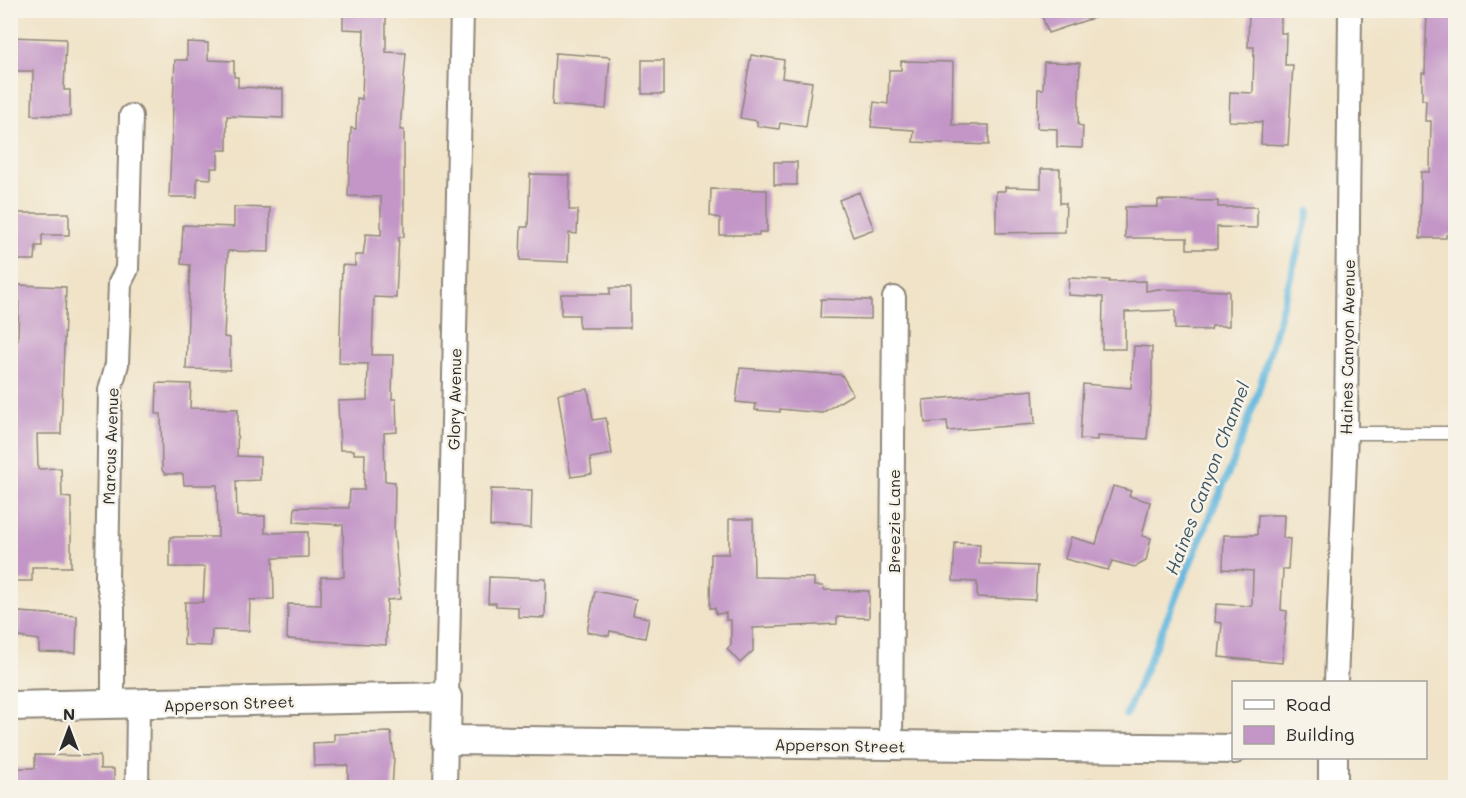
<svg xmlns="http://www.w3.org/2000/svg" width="1466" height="798" viewBox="0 0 1466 798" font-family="Mali,sans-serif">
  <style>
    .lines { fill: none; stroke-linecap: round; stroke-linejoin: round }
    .stream { stroke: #62b7de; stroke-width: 7 }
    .building { fill: #c396c7 }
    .service-casing { stroke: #8e877a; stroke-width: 15 }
    .minor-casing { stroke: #8e877a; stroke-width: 26 }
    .tertiary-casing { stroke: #8e877a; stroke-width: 32 }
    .service { stroke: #fff; stroke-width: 12 }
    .minor { stroke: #fff; stroke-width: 22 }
    .tertiary { stroke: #fff; stroke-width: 28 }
    .labels { text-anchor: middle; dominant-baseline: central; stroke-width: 5; stroke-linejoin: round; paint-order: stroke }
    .street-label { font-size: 16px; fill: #2b2b2b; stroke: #f7f3e8 }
    .water-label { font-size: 18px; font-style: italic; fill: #3c5561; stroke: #f7f3e8 }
  </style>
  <rect width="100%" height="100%" fill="#f7f3e8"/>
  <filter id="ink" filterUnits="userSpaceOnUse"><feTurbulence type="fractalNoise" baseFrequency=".0167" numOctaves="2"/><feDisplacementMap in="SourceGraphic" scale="12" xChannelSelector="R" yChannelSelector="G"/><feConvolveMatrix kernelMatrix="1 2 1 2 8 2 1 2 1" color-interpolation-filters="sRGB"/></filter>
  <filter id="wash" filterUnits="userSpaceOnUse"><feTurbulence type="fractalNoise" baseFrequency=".008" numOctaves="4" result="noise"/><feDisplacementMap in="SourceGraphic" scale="24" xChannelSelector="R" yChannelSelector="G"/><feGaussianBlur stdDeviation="1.35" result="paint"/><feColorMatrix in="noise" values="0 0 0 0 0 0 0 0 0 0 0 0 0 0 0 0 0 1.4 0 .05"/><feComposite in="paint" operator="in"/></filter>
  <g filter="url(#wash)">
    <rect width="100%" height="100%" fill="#f0e3c8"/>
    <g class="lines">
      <path class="stream" d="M 1126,715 L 1234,460 L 1258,393 L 1309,211
        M 1091,788 L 1093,785"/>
    </g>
    <g id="blocks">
      <path class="building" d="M 343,10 L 386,10 L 386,52 L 406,53 L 400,130 L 404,130 L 404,237 L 399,237 L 396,298 L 374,297 L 372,355 L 393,355 L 392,399 L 396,399 L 397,432 L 384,433 L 385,481 L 395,482 L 394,532 L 400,599 L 387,600 L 386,645 L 287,639 L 288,604 L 321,605 L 321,577 L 344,577 L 343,525 L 294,522 L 295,507 L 349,508 L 350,490 L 364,490 L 365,454 L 354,454 L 354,450 L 340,450 L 338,401 L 367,400 L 368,364 L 339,363 L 342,265 L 355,266 L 355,255 L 363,255 L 366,234 L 381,235 L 381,197 L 348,196 L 351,128 L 356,129 L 357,98 L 362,99 L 364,30 L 343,29 Z
        M 1040,10 L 1104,10 L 1105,14 L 1048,33 Z
        M 1249,10 L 1281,10 L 1281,33 L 1286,33 L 1285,65 L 1293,65 L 1288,145 L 1261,144 L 1262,122 L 1229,121 L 1230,92 L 1253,93 L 1254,47 L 1248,47 Z
        M 1427,10 L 1455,10 L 1455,235 L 1446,235 L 1446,238 L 1420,238 L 1421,172 L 1430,172 L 1431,121 L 1425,121 L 1426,100 L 1422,100 L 1422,73 L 1425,73 Z
        M 10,37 L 66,39 L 64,90 L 70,90 L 70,116 L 32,115 L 33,71 L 10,71 Z
        M 187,42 L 208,43 L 208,60 L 234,61 L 234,77 L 238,77 L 238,87 L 283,89 L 283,118 L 227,116 L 227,150 L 218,150 L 218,168 L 211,168 L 211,179 L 197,178 L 197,197 L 169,197 L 175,60 L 187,60 Z
        M 555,53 L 610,57 L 606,109 L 552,105 Z
        M 751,55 L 784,60 L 782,78 L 812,82 L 806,127 L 780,123 L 779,129 L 757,126 L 757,121 L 740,118 Z
        M 642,60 L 664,60 L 664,94 L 642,94 Z
        M 901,61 L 953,62 L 952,125 L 989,125 L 989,145 L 913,142 L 914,130 L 871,127 L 874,102 L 888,104 L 889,70 L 901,70 Z
        M 1044,62 L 1080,63 L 1078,125 L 1083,126 L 1082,148 L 1057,147 L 1057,129 L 1037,128 L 1038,89 L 1043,89 Z
        M 774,162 L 797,162 L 797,185 L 774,185 Z
        M 1041,169 L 1060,169 L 1060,203 L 1066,203 L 1065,232 L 996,233 L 996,191 L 1005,191 L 1005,187 L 1041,188 Z
        M 530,174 L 570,175 L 569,210 L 578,210 L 577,234 L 569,233 L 568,262 L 520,260 L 521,227 L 528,227 Z
        M 711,189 L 767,190 L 767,232 L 759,232 L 759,235 L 720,235 L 720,218 L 710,216 Z
        M 859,192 L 874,229 L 853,237 L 839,200 Z
        M 1158,200 L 1218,201 L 1218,207 L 1257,207 L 1257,228 L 1217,227 L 1217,249 L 1187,249 L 1187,238 L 1125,238 L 1125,207 L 1158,207 Z
        M 234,207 L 270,208 L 269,252 L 228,251 L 224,337 L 230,338 L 230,370 L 186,369 L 190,265 L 181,264 L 183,225 L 234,227 Z
        M 10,213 L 69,213 L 69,235 L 42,235 L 42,246 L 36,246 L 35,260 L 10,260 Z
        M 1069,278 L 1109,280 L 1109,282 L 1146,281 L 1146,291 L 1158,289 L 1229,291 L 1229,326 L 1212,326 L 1211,330 L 1175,329 L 1175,310 L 1125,312 L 1125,349 L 1102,349 L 1103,297 L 1068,295 Z
        M 19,285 L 66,287 L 61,434 L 37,434 L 38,469 L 61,468 L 62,497 L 71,498 L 71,567 L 32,567 L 32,581 L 10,581 L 10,340 L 18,340 Z
        M 610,288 L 630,288 L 630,328 L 579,328 L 579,315 L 561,315 L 561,294 L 610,294 Z
        M 821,299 L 871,300 L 871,319 L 820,318 Z
        M 1134,346 L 1152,347 L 1152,384 L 1147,439 L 1097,436 L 1097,440 L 1080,439 L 1083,384 L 1131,388 Z
        M 740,368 L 842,375 L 853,394 L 822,413 L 780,409 L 780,412 L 755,410 L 756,404 L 736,402 Z
        M 157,383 L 191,384 L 190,408 L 238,409 L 237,456 L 260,457 L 260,480 L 236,481 L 237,516 L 265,516 L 265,533 L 308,532 L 308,557 L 273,558 L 274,599 L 250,600 L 249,631 L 212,630 L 211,646 L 184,645 L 185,602 L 203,602 L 205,567 L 170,567 L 170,537 L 218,537 L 217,485 L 184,485 L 183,474 L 165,474 L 162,470 L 161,414 L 156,414 Z
        M 588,389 L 593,420 L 606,418 L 612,454 L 590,458 L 592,474 L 571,477 L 558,394 Z
        M 1033,390 L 1035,424 L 948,431 L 947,421 L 925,423 L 923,400 Z
        M 1113,486 L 1131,491 L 1129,496 L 1150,502 L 1142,536 L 1151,538 L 1146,561 L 1135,567 L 1112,561 L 1108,570 L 1065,559 L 1071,537 L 1096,544 Z
        M 491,489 L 532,490 L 531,528 L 490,526 Z
        M 1258,515 L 1284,515 L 1283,538 L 1290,539 L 1288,569 L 1283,569 L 1281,610 L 1287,611 L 1282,663 L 1219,657 L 1222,623 L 1215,622 L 1216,604 L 1252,606 L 1253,571 L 1223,569 L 1224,535 L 1257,535 Z
        M 729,519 L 753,519 L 754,577 L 814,578 L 814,586 L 823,586 L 824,590 L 869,591 L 869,618 L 837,617 L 837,624 L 753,628 L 753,651 L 740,663 L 727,649 L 731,645 L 731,620 L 726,620 L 726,613 L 716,614 L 715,608 L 710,608 L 711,554 L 729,554 Z
        M 955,543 L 980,544 L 979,564 L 1037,566 L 1035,600 L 977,597 L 977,582 L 953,581 Z
        M 489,577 L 546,579 L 545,618 L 518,617 L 518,607 L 496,606 L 496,603 L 488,603 Z
        M 595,591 L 636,599 L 633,615 L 649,618 L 645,638 L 610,631 L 609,636 L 587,632 Z
        M 19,612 L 77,616 L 76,653 L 39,652 L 39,640 L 19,637 Z
        M 391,732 L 394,758 L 392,788 L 348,788 L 348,765 L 314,766 L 313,743 L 334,742 L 334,734 Z
        M 35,755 L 100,756 L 100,769 L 114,769 L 114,788 L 10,788 L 10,768 L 35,768 Z"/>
    </g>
  </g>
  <g filter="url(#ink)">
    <use href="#blocks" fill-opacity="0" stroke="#8e877a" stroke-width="1.5"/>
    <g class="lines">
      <g class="service-casing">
        <path id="service" d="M 1346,433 L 1456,433"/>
      </g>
      <g class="minor-casing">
        <path id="minor" d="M 1336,682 L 1346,433 L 1350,10
          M 447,697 L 462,10
          M 113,705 L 113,607 L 107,578 L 110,390 L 117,364 L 120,283 L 127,269 L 131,116
          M 891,745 L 894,298
          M 137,788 L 138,705
          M 445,788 L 446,740"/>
      </g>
      <g class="tertiary-casing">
        <path id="tertiary" d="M 10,706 L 447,697 L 446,740 L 1234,749
          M 1333,788 L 1333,758"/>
      </g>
      <use href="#service" class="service"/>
      <use href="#minor" class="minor"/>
      <use href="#tertiary" class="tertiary"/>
    </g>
  </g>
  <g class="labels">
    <g class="street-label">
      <text transform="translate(1347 347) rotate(-89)">Haines Canyon Avenue</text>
      <text transform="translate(454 399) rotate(-89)">Glory Avenue</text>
      <text transform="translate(110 446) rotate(-88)">Marcus Avenue</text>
      <text transform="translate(893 521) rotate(-90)">Breezie Lane</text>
      <text transform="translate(229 703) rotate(-2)">Apperson Street</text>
      <text transform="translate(840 745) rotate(1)">Apperson Street</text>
    </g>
    <g class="water-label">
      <text transform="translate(1207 478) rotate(-69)">Haines Canyon Channel</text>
    </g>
  </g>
  <rect width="1466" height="798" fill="none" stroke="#f7f3e8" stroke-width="36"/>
  <rect x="1232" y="681" width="195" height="78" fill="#f7f3e8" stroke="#a5a39c" stroke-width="1.5"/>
  <rect x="1244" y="700" width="30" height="9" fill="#ffffff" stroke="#a5a39c" stroke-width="1.5"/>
  <text x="1286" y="711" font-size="18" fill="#2b2b2b">Road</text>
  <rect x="1244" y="726" width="30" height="18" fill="#c396c7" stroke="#a5a39c" stroke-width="1.5"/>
  <text x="1286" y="741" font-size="18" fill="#2b2b2b">Building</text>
  <g transform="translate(69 729)" stroke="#f7f3e8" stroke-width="4.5" paint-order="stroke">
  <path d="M0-4.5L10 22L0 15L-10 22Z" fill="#2b2b2b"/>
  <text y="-9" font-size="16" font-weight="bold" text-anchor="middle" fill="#2b2b2b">N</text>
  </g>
</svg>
